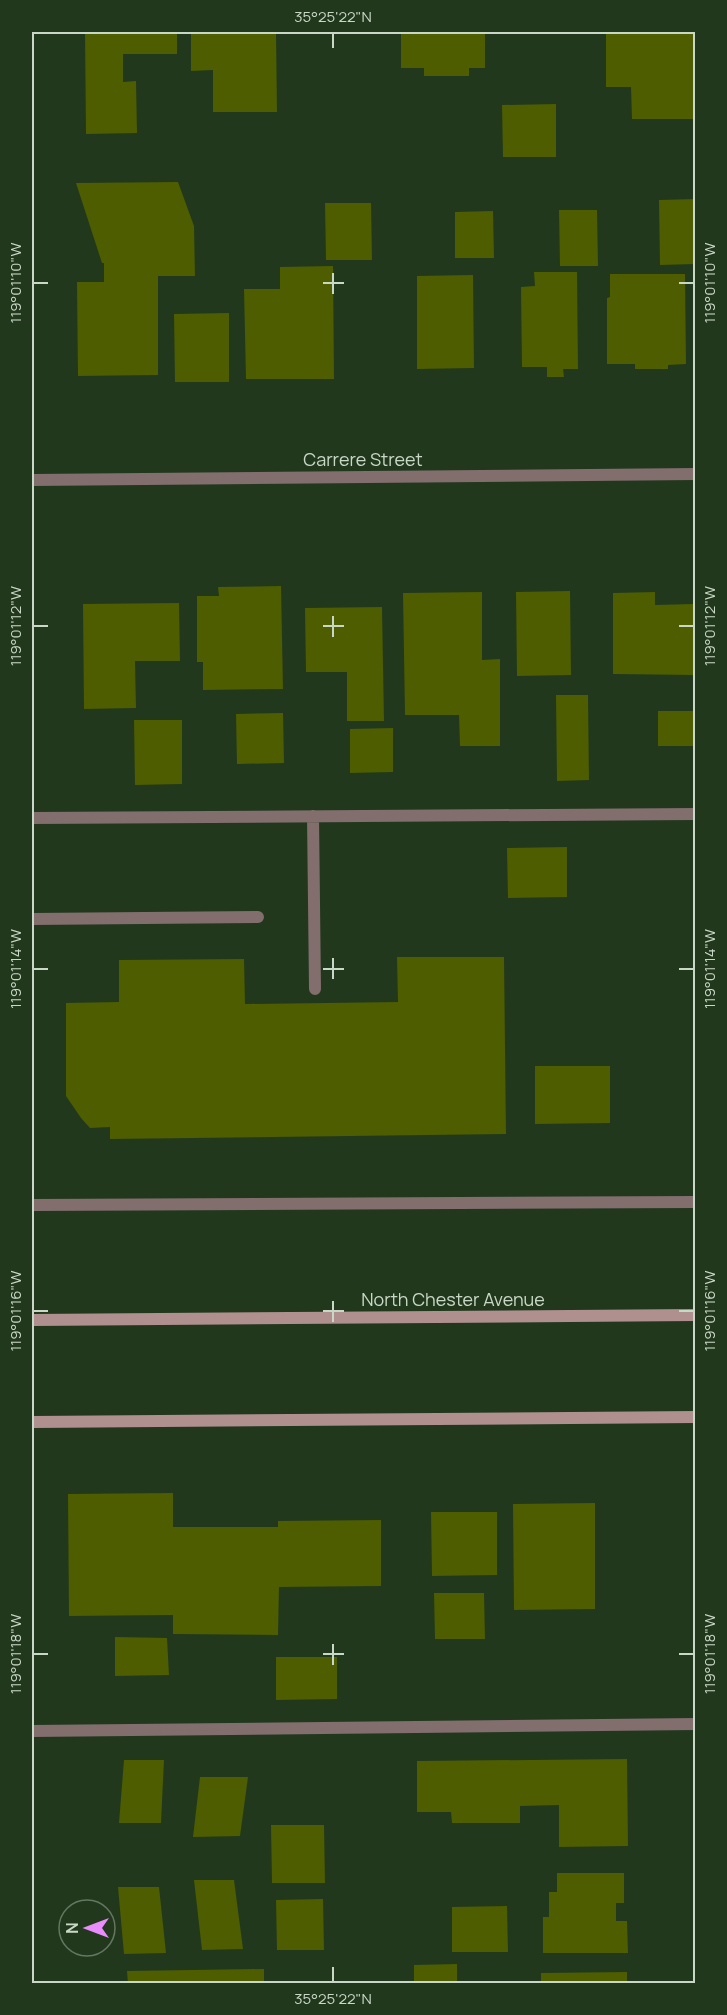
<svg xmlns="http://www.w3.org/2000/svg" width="727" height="2015" viewBox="0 0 727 2015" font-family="Manrope,sans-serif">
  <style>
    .building { fill: #4d5d00 }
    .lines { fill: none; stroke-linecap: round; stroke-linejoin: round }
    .service { stroke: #816e6d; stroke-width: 12 }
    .minor { stroke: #816e6d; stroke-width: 12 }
    .secondary { stroke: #af908f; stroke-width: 12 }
    .ticks { fill: none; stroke: #c9d7c6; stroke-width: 2 }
    .labels { text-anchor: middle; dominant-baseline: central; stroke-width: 4.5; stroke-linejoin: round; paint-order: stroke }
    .street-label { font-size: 18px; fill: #c9d7c6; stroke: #21381d }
    .neatline { fill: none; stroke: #c9d7c6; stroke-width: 2 }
    .ticks-label { font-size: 15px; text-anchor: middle; fill: #c9d7c6 }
  </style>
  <rect width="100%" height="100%" fill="#21381d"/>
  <path class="building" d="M 85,32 L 177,32 L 177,54 L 123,54 L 123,82 L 136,81 L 137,133 L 86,134 Z
    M 191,32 L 276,32 L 277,112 L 213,112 L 213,70 L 191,71 Z
    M 292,32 L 340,32 L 340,34 L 292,34 Z
    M 401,32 L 485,32 L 485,68 L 469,68 L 469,76 L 424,76 L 424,68 L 401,68 Z
    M 606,32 L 695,32 L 693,119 L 632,119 L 631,87 L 606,87 Z
    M 556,104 L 556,157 L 503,157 L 502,105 Z
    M 178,182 L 194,226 L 195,276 L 158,276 L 158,375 L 78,376 L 77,282 L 104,282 L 104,263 L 102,263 L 76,183 Z
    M 696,199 L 696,264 L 660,265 L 659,200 Z
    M 325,203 L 371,203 L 372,260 L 326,260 Z
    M 559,210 L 597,210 L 598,266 L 560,266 Z
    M 493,211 L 494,258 L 455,258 L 455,212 Z
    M 333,266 L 334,379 L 246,379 L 244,289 L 280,289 L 280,267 Z
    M 534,272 L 577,272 L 578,369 L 563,369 L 564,377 L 547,377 L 547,367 L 522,367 L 521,287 L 535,286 Z
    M 610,274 L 685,274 L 686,364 L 668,365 L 668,369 L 635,369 L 635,364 L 607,364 L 607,298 L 610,297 Z
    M 473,275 L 474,368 L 417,369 L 417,276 Z
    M 229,313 L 229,382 L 175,382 L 174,314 Z
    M 281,586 L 283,689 L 203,690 L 203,662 L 197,662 L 197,596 L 219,596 L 218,587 Z
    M 570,591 L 571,675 L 517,676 L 516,592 Z
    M 482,592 L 482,660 L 500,659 L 500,746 L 460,746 L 459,715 L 405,715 L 403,593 Z
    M 655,592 L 655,605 L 693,604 L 693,675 L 613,674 L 613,593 Z
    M 179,603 L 180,661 L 135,661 L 136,708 L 84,709 L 83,604 Z
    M 382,607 L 384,721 L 347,721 L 347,672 L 306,672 L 305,608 Z
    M 556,695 L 588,695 L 589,780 L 557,781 Z
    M 658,711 L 696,711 L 696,746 L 658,746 Z
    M 283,713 L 284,763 L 237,764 L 236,714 Z
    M 134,720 L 182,720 L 182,784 L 135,785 Z
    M 393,728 L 393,772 L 350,773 L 350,729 Z
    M 567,847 L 567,897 L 508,898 L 507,848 Z
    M 397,957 L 504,957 L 506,1134 L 110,1139 L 110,1127 L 90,1128 L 81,1118 L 66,1096 L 66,1003 L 119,1002 L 119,960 L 244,959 L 245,1004 L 398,1002 Z
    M 535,1066 L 610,1066 L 610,1123 L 535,1124 Z
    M 173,1493 L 173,1527 L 278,1527 L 278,1521 L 381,1520 L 381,1586 L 279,1587 L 278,1635 L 173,1634 L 173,1615 L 69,1616 L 68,1494 Z
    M 595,1503 L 595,1609 L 514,1610 L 513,1504 Z
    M 431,1512 L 497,1512 L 497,1575 L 432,1576 Z
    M 434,1593 L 484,1593 L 485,1639 L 435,1639 Z
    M 115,1637 L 167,1638 L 169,1675 L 115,1676 Z
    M 276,1657 L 337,1657 L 337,1699 L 276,1700 Z
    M 627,1759 L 628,1846 L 559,1847 L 559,1805 L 520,1806 L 520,1823 L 452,1823 L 451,1812 L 417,1812 L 417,1761 Z
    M 124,1760 L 164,1760 L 161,1823 L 119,1823 Z
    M 200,1777 L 248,1777 L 240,1836 L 193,1837 Z
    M 271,1825 L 324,1825 L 325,1883 L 272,1883 Z
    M 557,1873 L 624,1873 L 624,1903 L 616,1903 L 616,1921 L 627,1921 L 628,1953 L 543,1953 L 543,1917 L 549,1917 L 549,1892 L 557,1892 Z
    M 194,1880 L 234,1880 L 243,1949 L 202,1950 Z
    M 118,1887 L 159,1887 L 166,1953 L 124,1954 Z
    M 323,1899 L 324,1950 L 277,1950 L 276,1900 Z
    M 507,1906 L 508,1952 L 452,1952 L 452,1907 Z
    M 457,1964 L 457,1984 L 414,1984 L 414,1965 Z
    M 264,1969 L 264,1984 L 128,1984 L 127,1971 Z
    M 627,1972 L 627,1984 L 541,1984 L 541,1973 Z"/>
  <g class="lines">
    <path class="service" d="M 313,816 L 315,989
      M 32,818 L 696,814
      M 32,919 L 258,917
      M 32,1205 L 696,1202
      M 32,1731 L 696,1724"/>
    <path class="minor" d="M 32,480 L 696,474"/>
    <path class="secondary" d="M 32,1320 L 696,1315
      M 32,1422 L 696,1417"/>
  </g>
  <path class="ticks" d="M 333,33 L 333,48M 333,273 L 333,294M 33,283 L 48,283M 323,283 L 344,283M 679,283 L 694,283M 333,616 L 333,637M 33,626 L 48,626M 323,626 L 344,626M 679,626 L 694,626M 333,958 L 333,979M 33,969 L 48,969M 323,969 L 344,969M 679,969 L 694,969M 333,1301 L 333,1322M 33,1311 L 48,1311M 323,1311 L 344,1311M 679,1311 L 694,1311M 333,1644 L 333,1665M 33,1654 L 48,1654M 323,1654 L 344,1654M 679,1654 L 694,1654M 333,1967 L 333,1982"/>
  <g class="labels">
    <g class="street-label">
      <text x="363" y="459">Carrere Street</text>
      <text x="453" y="1299">North Chester Avenue</text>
    </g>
  </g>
  <rect width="727" height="2015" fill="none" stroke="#21381d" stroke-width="66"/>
  <g transform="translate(87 1928) rotate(270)"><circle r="28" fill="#21381d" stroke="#647861" stroke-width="1.5"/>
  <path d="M0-4.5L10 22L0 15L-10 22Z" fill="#ea8dfc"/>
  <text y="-9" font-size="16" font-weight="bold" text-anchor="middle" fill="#c9d7c6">N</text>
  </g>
  <rect x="33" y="33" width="661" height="1949" class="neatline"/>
  <g class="ticks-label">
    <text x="333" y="22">35°25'22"N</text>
    <text transform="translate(710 283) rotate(-90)" y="5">119°01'10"W</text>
    <text transform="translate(16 283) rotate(-90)" y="5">119°01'10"W</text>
    <text transform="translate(710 626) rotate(-90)" y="5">119°01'12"W</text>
    <text transform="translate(16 626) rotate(-90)" y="5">119°01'12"W</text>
    <text transform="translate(16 969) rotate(-90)" y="5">119°01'14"W</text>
    <text transform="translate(710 969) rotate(-90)" y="5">119°01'14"W</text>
    <text transform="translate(16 1311) rotate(-90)" y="5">119°01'16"W</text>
    <text transform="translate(710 1311) rotate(-90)" y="5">119°01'16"W</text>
    <text transform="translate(16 1654) rotate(-90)" y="5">119°01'18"W</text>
    <text transform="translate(710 1654) rotate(-90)" y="5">119°01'18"W</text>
    <text x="333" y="2004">35°25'22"N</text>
  </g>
</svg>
